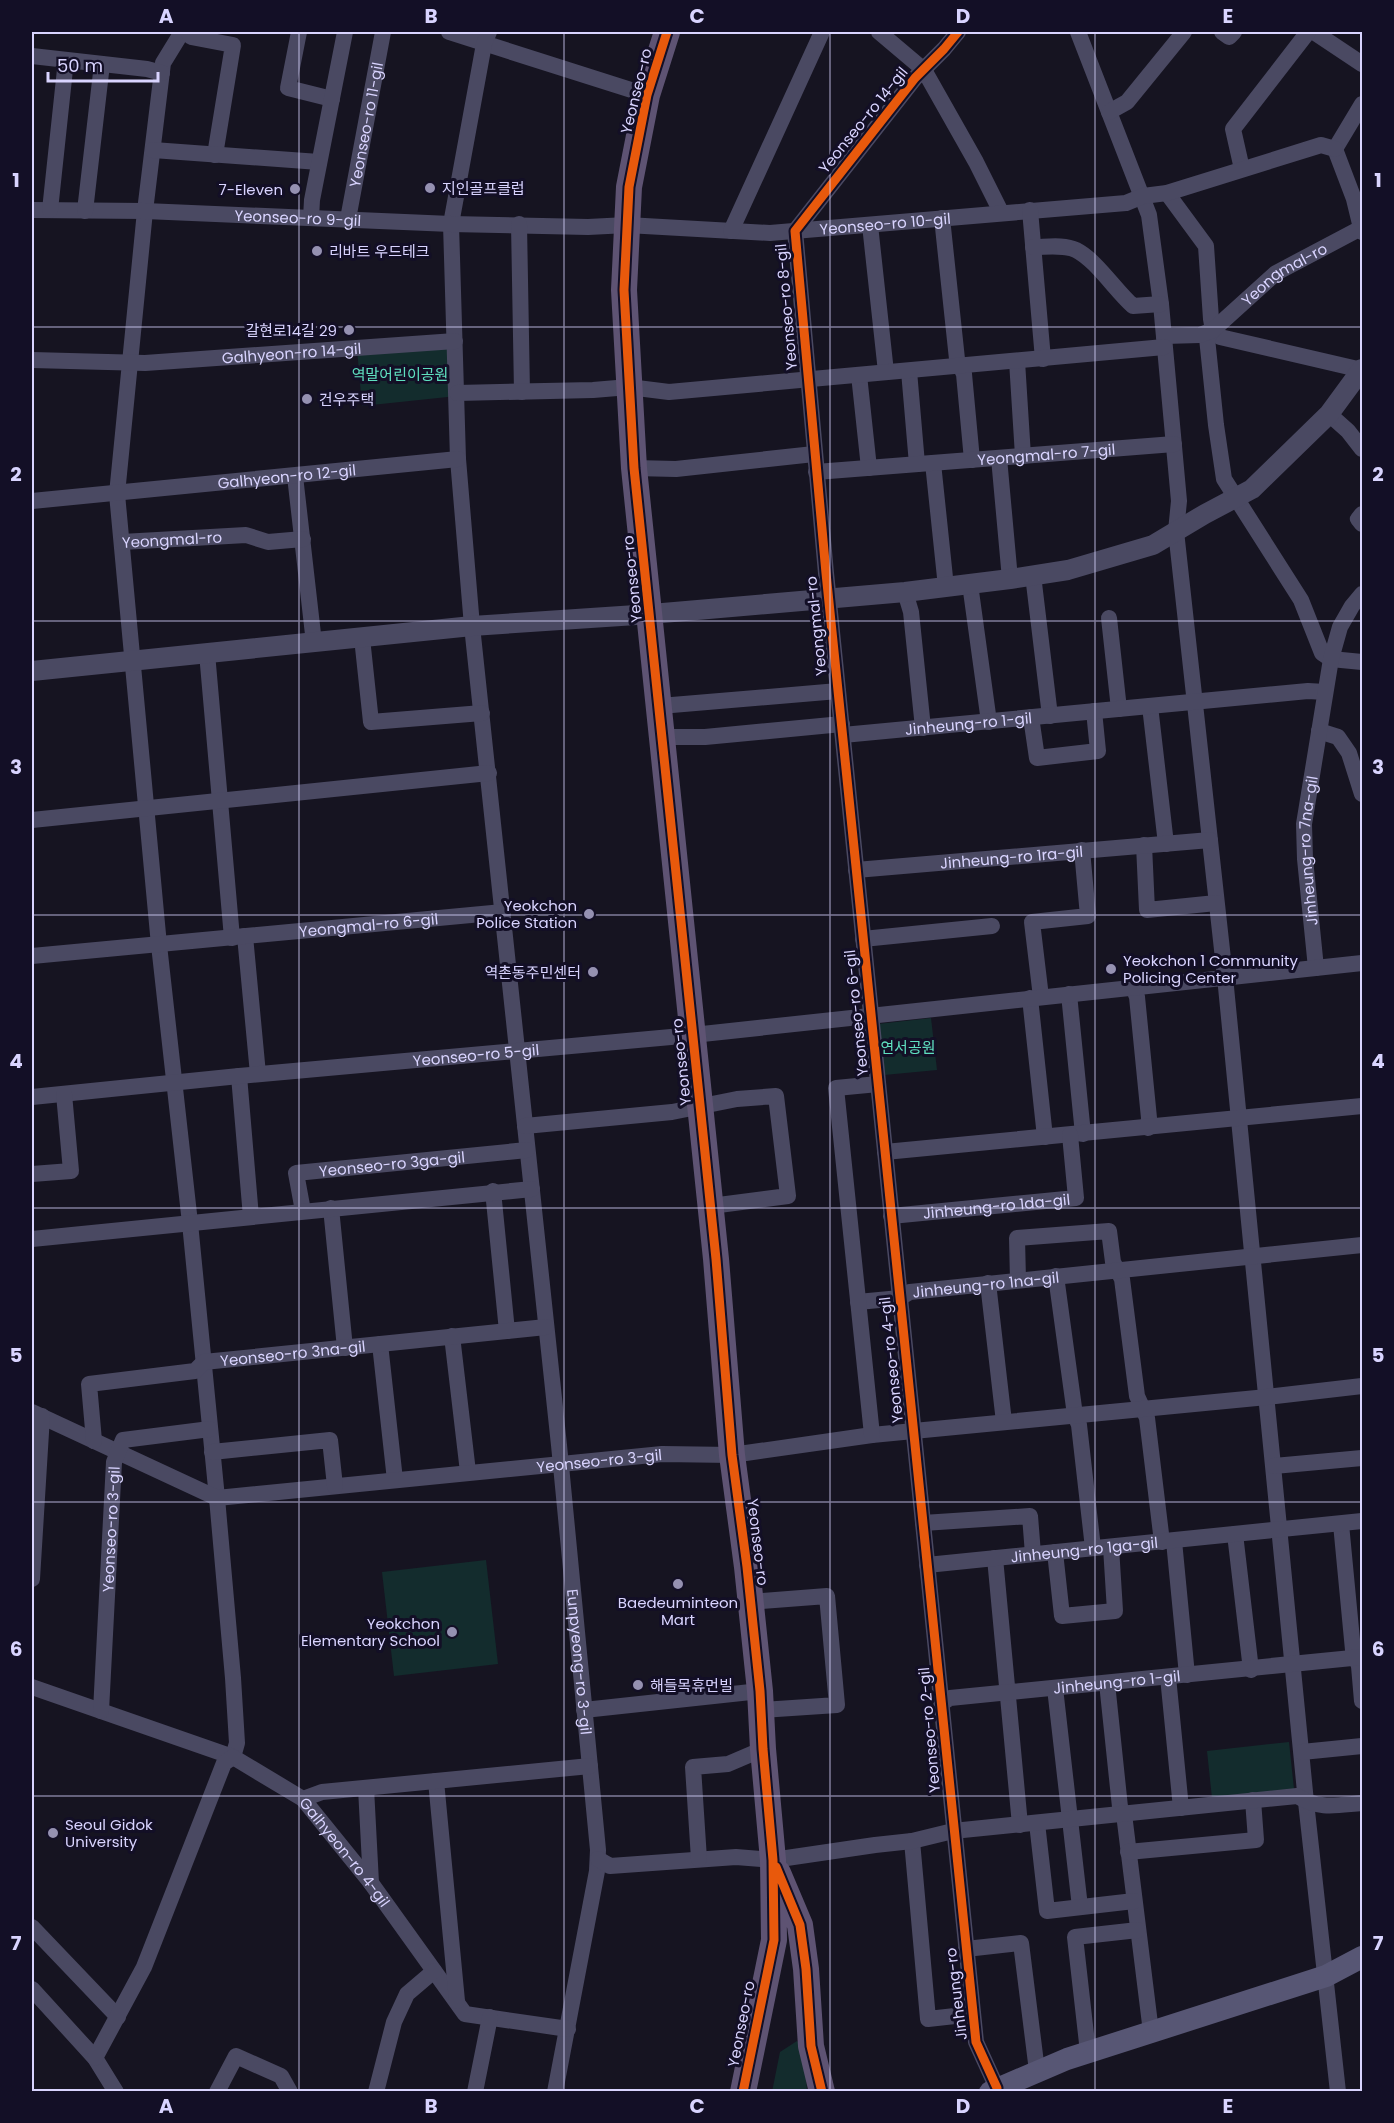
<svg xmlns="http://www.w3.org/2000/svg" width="1394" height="2123" viewBox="0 0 1394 2123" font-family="Poppins,'Noto Sans KR',sans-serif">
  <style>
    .green { fill: #132c2d }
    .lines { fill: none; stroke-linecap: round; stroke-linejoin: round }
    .minor { stroke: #4a4962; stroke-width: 16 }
    .tertiary { stroke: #4a4962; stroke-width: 20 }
    .secondary { stroke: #575674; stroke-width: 22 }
    .primary { stroke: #5e5373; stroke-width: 26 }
    .cycleway-casing { stroke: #130f26; stroke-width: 13 }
    .cycleway { stroke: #e8590c; stroke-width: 9 }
    .grid { fill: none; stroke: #d9d4ff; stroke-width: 1.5; stroke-opacity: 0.55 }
    .poi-dot { fill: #9591b1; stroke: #130f26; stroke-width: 2 }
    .labels { text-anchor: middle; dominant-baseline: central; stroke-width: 6; stroke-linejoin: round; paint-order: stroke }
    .street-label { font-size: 15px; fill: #d9d4ff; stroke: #130f26 }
    .poi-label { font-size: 15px; fill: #d9d4ff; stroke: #130f26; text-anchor: start }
    .park-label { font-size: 15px; fill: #5fe0c0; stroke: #130f26 }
    .neatline { fill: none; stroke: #d9d4ff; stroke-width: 2 }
    .grid-label { font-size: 20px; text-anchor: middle; font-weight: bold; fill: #d9d4ff }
  </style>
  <rect width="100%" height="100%" fill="#161421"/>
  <path class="green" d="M 455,343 L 457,396 L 362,406 L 357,349 Z
    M 931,1018 L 937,1070 L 884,1075 L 878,1024 Z
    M 486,1560 L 498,1664 L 394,1676 L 382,1572 Z
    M 1289,1742 L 1294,1789 L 1212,1798 L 1207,1751 Z
    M 797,2041 L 804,2048 L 807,2091 L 772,2092 L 780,2052 Z"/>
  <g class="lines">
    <g class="minor">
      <path d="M 182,32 L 163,63 L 145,211 L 117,494 L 159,945 L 190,1223 L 217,1498 L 233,1678 L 237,1743 L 233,1757"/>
      <path d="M 188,32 L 191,37 L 233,45 L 215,155"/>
      <path d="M 299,32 L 288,88 L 332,99"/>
      <path d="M 449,32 L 647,95"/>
      <path id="s1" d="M 489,32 L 484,44 L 451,224 L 458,459 L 472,626 L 559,1445 L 598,1850 L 597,1871 L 555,2092"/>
      <path d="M 879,32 L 924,70 L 976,162 L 1001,212"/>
      <path d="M 958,32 L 944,49 L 915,78 L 795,231 L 826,573 L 976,2042 L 997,2088"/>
      <path d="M 1078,32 L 1149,215 L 1161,304 L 1179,501 L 1176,531 L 1225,977 L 1306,1802 L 1338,2092"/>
      <path d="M 1222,32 L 1229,37 L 1234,32"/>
      <path d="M 1314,32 L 1362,64"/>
      <path d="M 32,56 L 147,69 L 162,73"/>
      <path d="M 1109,112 L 1127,102 L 1184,32"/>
      <path d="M 1335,149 L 1354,199 L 1362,232"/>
      <path d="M 1335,149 L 1362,104"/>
      <path d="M 153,150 L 319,162"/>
      <path d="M 1242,169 L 1233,129 L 1308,32"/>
      <path d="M 1167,193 L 1206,246 L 1211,319 L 1213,330 L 1220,337 L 1362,370"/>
      <path id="s2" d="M 32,210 L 145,211 L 451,224 L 588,227 L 627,225 L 770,233 L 1126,203 L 1143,196 L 1167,193 L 1321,145 L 1335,149"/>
      <path d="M 50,210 L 66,60"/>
      <path d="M 1030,210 L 1043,359"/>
      <path d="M 85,211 L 102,64"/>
      <path d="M 311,218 L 312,200 L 345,32"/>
      <path d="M 942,218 L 957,359 L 964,374 L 972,460"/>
      <path id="s3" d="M 348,219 L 383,32"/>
      <path d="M 519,224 L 522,392"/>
      <path d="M 870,225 L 886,372"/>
      <path d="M 731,231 L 822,32"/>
      <path d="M 1033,247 C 1046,247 1064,244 1076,250 C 1096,260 1115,290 1133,306 L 1161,304"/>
      <path d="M 1213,330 L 1207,338 L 1216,425 L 1224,479 L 1301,600 L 1322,653 L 1331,659 L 1362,662"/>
      <path id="s4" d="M 1164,336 L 1200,335 L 1213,330 L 1276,273 L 1361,228"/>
      <path id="s5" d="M 32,360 L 145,363 L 455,341"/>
      <path d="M 1017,361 L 1023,456"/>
      <path d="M 909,371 L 917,464"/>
      <path d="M 859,375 L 869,468"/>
      <path d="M 457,393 L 593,390 L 629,387 L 669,392 L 1164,347"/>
      <path d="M 1329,414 L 1348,431 L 1362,449"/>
      <path d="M 999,458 L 1010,579"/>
      <path d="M 933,463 L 946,587"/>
      <path d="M 634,468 L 676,469 L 814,454"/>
      <path id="s6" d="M 816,472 L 1174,444"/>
      <path d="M 295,476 L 314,643"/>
      <path id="s7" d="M 32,501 L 458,459"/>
      <path d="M 1362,514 L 1358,519 L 1362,524"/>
      <path id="s8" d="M 122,542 L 246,535 L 268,542 L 303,539"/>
      <path d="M 1033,575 L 1050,716"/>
      <path d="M 970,584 L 989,722"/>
      <path d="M 905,592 L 911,612 L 923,728"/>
      <path d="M 1109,618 L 1119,709"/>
      <path d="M 362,638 L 371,722 L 482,713"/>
      <path d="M 207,653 L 232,938"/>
      <path d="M 660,706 L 838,691"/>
      <path d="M 1150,706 L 1166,844"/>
      <path d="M 1031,717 L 1037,758 L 1098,751 L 1094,711"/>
      <path d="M 1319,731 L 1338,737 L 1349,753 L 1362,794"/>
      <path id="s9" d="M 843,735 L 1308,691 L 1325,692"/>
      <path d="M 663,737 L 705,737 L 842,724"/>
      <path d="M 32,820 L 489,773"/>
      <path d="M 1144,845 L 1147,910 L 1216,903"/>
      <path id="s10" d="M 856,870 L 1210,840"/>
      <path d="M 245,936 L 258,1074"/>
      <path d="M 863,939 L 992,926"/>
      <path id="s11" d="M 32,956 L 503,912"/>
      <path id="s12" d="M 1316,968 L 1305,859 L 1304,824 L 1331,659 L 1340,627 L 1352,606 L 1362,594"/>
      <path d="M 1133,987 L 1137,997 L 1149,1118 L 1148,1128"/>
      <path d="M 1069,994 L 1083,1134"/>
      <path d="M 1041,997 L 1032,922 L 1088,916 L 1082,850"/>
      <path d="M 1030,998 L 1045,1137"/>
      <path d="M 239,1076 L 251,1217"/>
      <path id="s13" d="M 32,1097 L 239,1076 L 693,1035 L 1362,963"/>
      <path d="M 525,1126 L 672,1112 L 737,1099 L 776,1096 L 788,1196 L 711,1206"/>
      <path d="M 885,1152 L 1362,1106"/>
      <path d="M 32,1174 L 71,1171 L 64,1094"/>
      <path d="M 493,1191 L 507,1331"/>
      <path d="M 331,1208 L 345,1348"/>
      <path id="s14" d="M 303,1211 L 296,1173 L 527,1150"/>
      <path id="s15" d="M 891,1216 L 1076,1198 L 1070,1135"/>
      <path d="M 32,1239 L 532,1189"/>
      <path d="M 1056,1276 L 1075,1415 L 1079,1425 L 1093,1548"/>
      <path d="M 1018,1280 L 1017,1238 L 1109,1231 L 1113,1262 L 1122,1279 L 1137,1396 L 1147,1418 L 1162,1542"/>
      <path d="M 988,1283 L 1004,1422"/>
      <path id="s16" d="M 858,1302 L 900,1298 L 910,1292 L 1362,1245"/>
      <path d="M 452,1336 L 468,1472"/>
      <path d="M 380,1344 L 395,1480"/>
      <path id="s17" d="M 32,1412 L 217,1498 L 662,1454 L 732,1455 L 872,1435 L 1267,1397 L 1362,1386"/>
      <path d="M 872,1435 L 836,1088 L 878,1084"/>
      <path id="s18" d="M 94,1441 L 89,1384 L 195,1371 L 204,1362 L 546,1327"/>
      <path d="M 212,1452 L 330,1440 L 335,1486"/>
      <path d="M 1274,1466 L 1362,1458"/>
      <path d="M 923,1523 L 1030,1516 L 1033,1554"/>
      <path d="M 1341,1524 L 1353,1650 L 1359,1666 L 1362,1701"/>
      <path d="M 1235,1534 L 1251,1670"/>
      <path d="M 1174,1541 L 1187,1675"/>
      <path d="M 1055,1552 L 1062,1616 L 1115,1611 L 1111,1547"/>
      <path d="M 995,1558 L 1020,1825"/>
      <path id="s19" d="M 927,1565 L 1362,1521"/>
      <path d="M 32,1579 L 42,1416"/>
      <path d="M 750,1602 L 827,1596 L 837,1705 L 761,1710"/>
      <path d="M 1168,1677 L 1181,1808"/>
      <path d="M 1107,1683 L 1120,1807 L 1124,1814 L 1151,2032"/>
      <path id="s20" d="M 32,1687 L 233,1757 L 303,1799 L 371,1883 L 465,2014 L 568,2029"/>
      <path d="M 1055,1688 L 1080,1907"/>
      <path id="s21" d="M 942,1703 L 950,1698 L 1362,1657"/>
      <path d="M 584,1710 L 760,1691"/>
      <path id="s22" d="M 101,1711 L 114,1462 L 123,1440 L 210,1429"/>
      <path d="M 1302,1752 L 1362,1746"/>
      <path d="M 436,1781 L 457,2001"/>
      <path d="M 366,1788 L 371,1883"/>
      <path d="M 303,1799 L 322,1792 L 590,1766"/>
      <path d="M 1037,1823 L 1047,1911 L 1134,1901"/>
      <path d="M 912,1841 L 928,2019 L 973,2014"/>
      <path d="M 1128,1852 L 1256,1840 L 1253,1800"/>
      <path d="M 598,1859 L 610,1866 L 736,1857 L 773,1860 L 875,1845 L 912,1841 L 953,1831 L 1297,1796 C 1320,1810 1337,1805 1362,1803"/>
      <path d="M 699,1859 L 693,1767 L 728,1764 L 763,1749"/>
      <path d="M 32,1927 L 118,2017"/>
      <path d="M 966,1949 L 1021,1943 L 1037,2071"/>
      <path d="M 32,1989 L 95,2058 L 116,2092"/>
      <path d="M 1088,2052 L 1075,1937 L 1138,1930"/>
      <path d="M 95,2058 L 144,1967 L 224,1763 L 233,1757"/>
      <path d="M 217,2092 L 236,2056 L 281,2076 L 290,2092"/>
      <path d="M 376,2092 L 394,2022 L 407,1994 L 434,1971"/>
      <path d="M 475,2092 L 490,2017"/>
    </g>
    <path class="tertiary" d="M 32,671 L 472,626 L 651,614 L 905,592 L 1010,579 L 1068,570 L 1153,545 L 1205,514 L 1252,489 L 1329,414 L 1362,369"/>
    <path class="secondary" d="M 990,2092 L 1067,2059 L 1326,1976 L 1362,1957"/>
    <path class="primary" d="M 667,32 L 647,95 L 629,187 L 624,290 L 634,468 L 716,1259 L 732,1455 L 747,1567 L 760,1691 L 763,1749 L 773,1860 L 774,1940 L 743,2092
      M 778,1873 L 800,1925 L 806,1969 L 811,2046 L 822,2092"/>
    <g class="cycleway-casing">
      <path id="cycleway" d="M 667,32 L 647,95 L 629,187 L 624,290 L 634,468 L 716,1259 L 732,1455 L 747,1567 L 760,1691 L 763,1749 L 773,1860 L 774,1940 L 743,2092
        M 958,32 L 944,49 L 915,78 L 795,231 L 826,573 L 976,2042 L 997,2088
        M 776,1867 L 800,1925 L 806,1969 L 811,2046 L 822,2092"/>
    </g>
    <use href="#cycleway" class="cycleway"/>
  </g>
  <path class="grid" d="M 299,32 L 299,2092M 564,32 L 564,2092M 830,32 L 830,2092M 1095,32 L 1095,2092M 32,327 L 1362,327M 32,621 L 1362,621M 32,915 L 1362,915M 32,1208 L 1362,1208M 32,1502 L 1362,1502M 32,1796 L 1362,1796"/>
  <g class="poi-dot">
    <circle cx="430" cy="188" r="6"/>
    <circle cx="295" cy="189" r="6"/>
    <circle cx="317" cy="251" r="6"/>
    <circle cx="349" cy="330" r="6"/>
    <circle cx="307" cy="399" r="6"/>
    <circle cx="589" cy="914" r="6"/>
    <circle cx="1111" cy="969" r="6"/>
    <circle cx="593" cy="972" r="6"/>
    <circle cx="678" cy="1584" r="6"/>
    <circle cx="452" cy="1632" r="6"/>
    <circle cx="638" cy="1685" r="6"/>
    <circle cx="53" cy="1833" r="6"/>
  </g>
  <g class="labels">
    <g class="street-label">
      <text transform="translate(636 91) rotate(-76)">Yeonseo-ro</text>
      <text transform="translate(863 120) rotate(-51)">Yeonseo-ro 14-gil</text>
      <text stroke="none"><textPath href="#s3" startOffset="96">Yeonseo-ro 11-gil</textPath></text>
      <text stroke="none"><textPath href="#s2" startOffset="266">Yeonseo-ro 9-gil</textPath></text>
      <text stroke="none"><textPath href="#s2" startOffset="854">Yeonseo-ro 10-gil</textPath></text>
      <text stroke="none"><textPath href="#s4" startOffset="141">Yeongmal-ro</textPath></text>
      <text transform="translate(786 307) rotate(-95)">Yeonseo-ro 8-gil</text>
      <text stroke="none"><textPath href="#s5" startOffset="260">Galhyeon-ro 14-gil</textPath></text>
      <text stroke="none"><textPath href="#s6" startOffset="231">Yeongmal-ro 7-gil</textPath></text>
      <text stroke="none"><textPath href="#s7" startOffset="256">Galhyeon-ro 12-gil</textPath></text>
      <text stroke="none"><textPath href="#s8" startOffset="50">Yeongmal-ro</textPath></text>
      <text transform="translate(632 579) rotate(-96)">Yeonseo-ro</text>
      <text transform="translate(816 626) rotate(-96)">Yeongmal-ro</text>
      <text stroke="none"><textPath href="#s9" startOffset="126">Jinheung-ro 1-gil</textPath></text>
      <text stroke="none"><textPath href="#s12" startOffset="118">Jinheung-ro 7na-gil</textPath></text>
      <text stroke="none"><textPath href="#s10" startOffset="156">Jinheung-ro 1ra-gil</textPath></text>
      <text stroke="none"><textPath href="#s11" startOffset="338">Yeongmal-ro 6-gil</textPath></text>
      <text transform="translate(856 1013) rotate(-96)">Yeonseo-ro 6-gil</text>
      <text stroke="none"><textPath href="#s13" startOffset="446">Yeonseo-ro 5-gil</textPath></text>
      <text transform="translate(681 1062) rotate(-96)">Yeonseo-ro</text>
      <text stroke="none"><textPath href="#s14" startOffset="135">Yeonseo-ro 3ga-gil</textPath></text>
      <text stroke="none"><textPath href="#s15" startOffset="106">Jinheung-ro 1da-gil</textPath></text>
      <text stroke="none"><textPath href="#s16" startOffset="130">Jinheung-ro 1na-gil</textPath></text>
      <text stroke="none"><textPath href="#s18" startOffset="266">Yeonseo-ro 3na-gil</textPath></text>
      <text transform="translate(891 1360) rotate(-96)">Yeonseo-ro 4-gil</text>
      <text stroke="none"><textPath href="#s17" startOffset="588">Yeonseo-ro 3-gil</textPath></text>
      <text stroke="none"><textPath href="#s22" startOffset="182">Yeonseo-ro 3-gil</textPath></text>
      <text transform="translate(758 1542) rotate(83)">Yeonseo-ro</text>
      <text stroke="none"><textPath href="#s19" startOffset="158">Jinheung-ro 1ga-gil</textPath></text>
      <text stroke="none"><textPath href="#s1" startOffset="1640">Eunpyeong-ro 3-gil</textPath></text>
      <text stroke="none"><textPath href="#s21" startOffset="177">Jinheung-ro 1-gil</textPath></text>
      <text transform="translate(929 1730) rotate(-95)">Yeonseo-ro 2-gil</text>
      <text stroke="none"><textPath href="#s20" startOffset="362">Galhyeon-ro 4-gil</textPath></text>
      <text transform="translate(956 1994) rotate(-97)">Jinheung-ro</text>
      <text transform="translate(741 2024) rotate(-79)">Yeonseo-ro</text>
    </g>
    <g class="poi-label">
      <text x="442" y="188">지인골프클럽</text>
      <text x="283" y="189" text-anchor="end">7-Eleven</text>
      <text x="329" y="251">리바트 우드테크</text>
      <text x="337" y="330" text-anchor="end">갈현로14길 29</text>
      <text x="319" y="399">건우주택</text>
      <text x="577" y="905" text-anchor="end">Yeokchon<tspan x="577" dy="17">Police Station</tspan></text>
      <text x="1123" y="960">Yeokchon 1 Community<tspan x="1123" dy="17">Policing Center</tspan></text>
      <text x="581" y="972" text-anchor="end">역촌동주민센터</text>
      <text x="678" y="1602" text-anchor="middle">Baedeuminteon<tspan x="678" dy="17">Mart</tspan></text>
      <text x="440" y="1623" text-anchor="end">Yeokchon<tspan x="440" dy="17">Elementary School</tspan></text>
      <text x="650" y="1685">해들목휴먼빌</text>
      <text x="65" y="1824">Seoul Gidok<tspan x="65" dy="17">University</tspan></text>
    </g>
    <g class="park-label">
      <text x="400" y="374">역말어린이공원</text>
      <text x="908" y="1047">연서공원</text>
    </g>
  </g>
  <rect width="1394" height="2123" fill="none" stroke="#130f26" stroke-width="66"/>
  <path d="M48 72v9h110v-9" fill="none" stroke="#d9d4ff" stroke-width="3"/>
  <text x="57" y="72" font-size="18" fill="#d9d4ff" stroke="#130f26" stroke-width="4.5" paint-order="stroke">50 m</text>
  <rect x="33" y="33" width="1328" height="2057" class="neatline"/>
  <g class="grid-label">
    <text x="166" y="23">A</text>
    <text x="431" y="23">B</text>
    <text x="697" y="23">C</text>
    <text x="963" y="23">D</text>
    <text x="1228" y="23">E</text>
    <text x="16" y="187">1</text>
    <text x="1378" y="187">1</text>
    <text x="16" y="481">2</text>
    <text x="1378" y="481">2</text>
    <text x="16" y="774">3</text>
    <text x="1378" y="774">3</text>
    <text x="16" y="1068">4</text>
    <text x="1378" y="1068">4</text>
    <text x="16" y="1362">5</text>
    <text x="1378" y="1362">5</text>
    <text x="16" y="1656">6</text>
    <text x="1378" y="1656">6</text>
    <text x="16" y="1950">7</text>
    <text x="1378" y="1950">7</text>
    <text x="166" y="2113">A</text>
    <text x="431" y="2113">B</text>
    <text x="697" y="2113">C</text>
    <text x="963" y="2113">D</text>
    <text x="1228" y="2113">E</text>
  </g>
</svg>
